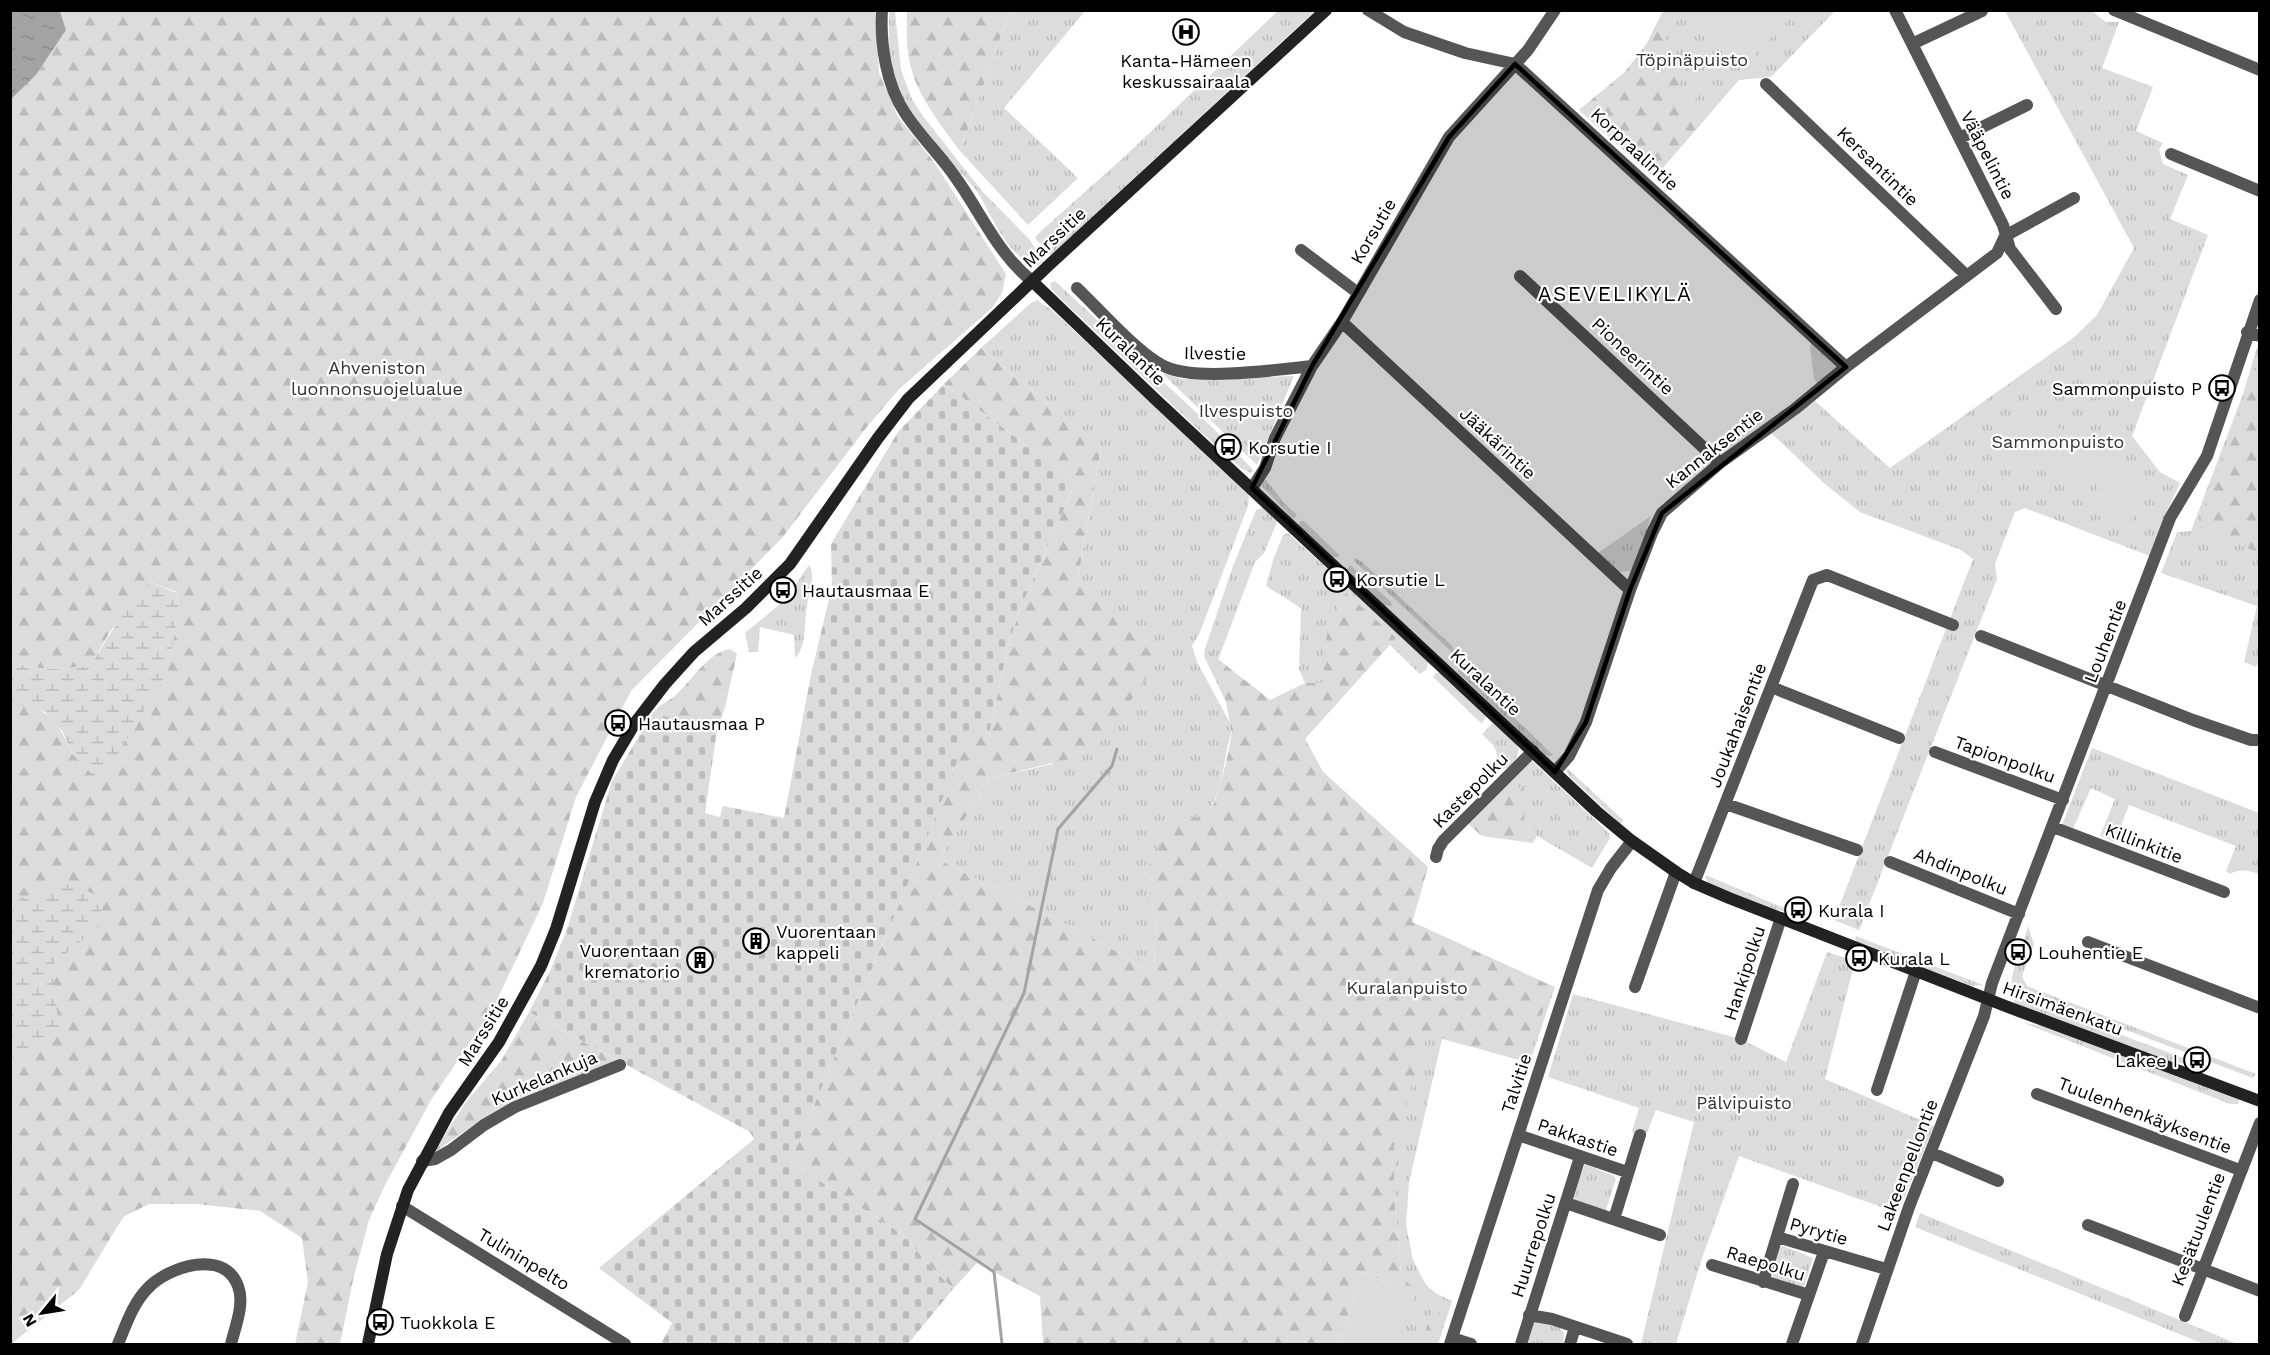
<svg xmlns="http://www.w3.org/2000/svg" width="2270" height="1355" viewBox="0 0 2270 1355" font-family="'Work Sans',sans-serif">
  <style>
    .grass { fill: url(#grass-tufts) }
    .forest { fill: url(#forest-firs) }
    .wetland { fill: url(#wetland-marsh) }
    .cemetery { fill: url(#cemetery-stones) }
    .pitch { fill: #dcdcdc }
    .water { fill: url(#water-ripples) }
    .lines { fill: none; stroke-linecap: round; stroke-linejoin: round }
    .stream { stroke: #a3a3a3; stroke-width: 3 }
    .street { stroke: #555; stroke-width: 12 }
    .secondary { stroke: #222; stroke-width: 12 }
    .marked { fill: #000; fill-opacity: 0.2; stroke: #000; stroke-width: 4.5; stroke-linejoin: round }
    .labels { text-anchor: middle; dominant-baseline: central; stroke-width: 4.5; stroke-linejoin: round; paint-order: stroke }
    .park-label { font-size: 18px; fill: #333; stroke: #fff }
    .poi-label { font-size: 18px; fill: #000; stroke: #fff; text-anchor: start }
    .street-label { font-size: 18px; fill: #000; stroke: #fff }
    .quarter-label { font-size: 21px; letter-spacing: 1.5px; fill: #000; stroke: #fff }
  </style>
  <defs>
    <pattern id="grass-tufts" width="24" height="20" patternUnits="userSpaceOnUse" patternTransform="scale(1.5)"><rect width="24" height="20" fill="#dcdcdc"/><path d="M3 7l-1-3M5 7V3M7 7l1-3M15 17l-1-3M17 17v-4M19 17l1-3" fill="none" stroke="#bbb"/></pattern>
    <pattern id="forest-firs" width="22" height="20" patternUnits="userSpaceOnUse" patternTransform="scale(1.5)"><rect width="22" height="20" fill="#dcdcdc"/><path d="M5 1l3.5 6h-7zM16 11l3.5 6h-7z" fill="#bbb"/></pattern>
    <pattern id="wetland-marsh" width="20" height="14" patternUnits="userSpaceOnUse" patternTransform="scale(1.5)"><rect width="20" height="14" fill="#dcdcdc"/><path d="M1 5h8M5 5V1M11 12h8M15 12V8" fill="none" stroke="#bbb"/></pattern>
    <pattern id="cemetery-stones" width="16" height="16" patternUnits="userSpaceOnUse" patternTransform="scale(1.5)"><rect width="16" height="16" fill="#dcdcdc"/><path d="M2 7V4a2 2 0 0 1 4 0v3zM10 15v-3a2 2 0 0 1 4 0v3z" fill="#bbb"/></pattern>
    <pattern id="water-ripples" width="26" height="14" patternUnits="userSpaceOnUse" patternTransform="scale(1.5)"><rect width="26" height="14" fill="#a3a3a3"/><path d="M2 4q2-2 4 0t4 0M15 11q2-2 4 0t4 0" fill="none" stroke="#8b8b8b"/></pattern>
  </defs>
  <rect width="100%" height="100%" fill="#fff"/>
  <path class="grass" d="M 889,11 L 895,11 L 901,70 L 912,99 L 922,115 L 982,191 L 1030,240 L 1043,262 L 1036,266 C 1002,251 994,217 976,190 C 946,155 906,120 894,75 C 888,54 889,32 889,11 Z
    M 1010,11 L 1085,11 L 1004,108 L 1078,178 L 1028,225 L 960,151 Z
    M 1278,11 L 1315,11 C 1229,91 1142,170 1056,251 L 1050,255 L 1035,238 L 1039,233 L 1123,158 Z
    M 1663,11 L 1835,11 L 1771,77 L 1739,80 L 1654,178 L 1579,110 L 1624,73 L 1646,45 Z
    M 2005,11 L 2092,11 L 2106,22 L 2119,22 L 2102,68 L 2153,87 L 2136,131 L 2163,143 L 2159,150 L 2163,164 L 2188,175 L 2170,219 L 2208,235 L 2132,436 L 2160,472 L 2180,483 L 2166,513 L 2150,556 L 2025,508 L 2015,512 L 1995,564 L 1997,579 L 1859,930 L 1834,920 L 1973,559 L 1961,550 L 1860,512 L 1826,485 L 1770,432 L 1815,401 L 1890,468 L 2073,338 L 2097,315 L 2134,248 Z
    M 1055,281 L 1215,430 L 1254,471 L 1250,473 L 1241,468 L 1203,434 L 1057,295 L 1051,288 L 1050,283 Z
    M 1037,300 L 1053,311 L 1249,494 L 1248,506 L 1200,632 L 1192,646 L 1197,662 L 1230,723 L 1226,702 L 1204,656 L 1205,649 L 1233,566 L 1256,510 L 1266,507 L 1274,513 L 1277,522 L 1264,553 L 1255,562 L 1218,660 L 1270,700 L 1305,739 L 1323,772 L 1428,867 L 1412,922 L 1555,987 L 1530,1062 L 1442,1039 L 1409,1183 L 1406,1225 L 1413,1260 L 1426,1285 L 1437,1294 L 1452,1301 L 1438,1344 L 1340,1344 L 1401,1273 L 1394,1195 L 1394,1147 L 1233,727 C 1224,751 1225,779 1213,803 C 1203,826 1164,856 1145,873 L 1156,919 L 1154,973 L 1082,932 L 939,860 L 990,778 L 1053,764 L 1077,584 L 1101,448 L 981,348 L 1031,303 Z
    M 1814,339 L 1846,367 L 1820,387 L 1814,379 L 1810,346 Z
    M 2257,347 L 2259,348 L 2260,658 L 2256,667 L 2244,662 L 2257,606 L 2161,573 L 2177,532 L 2191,531 L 2243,394 Z
    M 1162,373 L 1182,379 L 1294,376 L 1257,465 Z
    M 1262,480 L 1266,480 L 1284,503 L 1297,515 L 1294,519 L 1290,516 L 1261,485 Z
    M 1651,516 L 1636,563 L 1632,571 L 1616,572 L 1598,553 Z
    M 1300,521 L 1304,521 L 1339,555 L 1339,557 L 1333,557 L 1302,528 L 1299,525 Z
    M 1288,533 L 1422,655 L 1428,663 L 1426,670 L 1420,674 L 1390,645 L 1396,638 L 1324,672 L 1324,683 L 1305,683 L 1299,669 L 1301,608 L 1266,586 L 1273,560 L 1283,535 Z
    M 1355,558 L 1361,561 L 1452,646 L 1456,653 L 1455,655 L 1354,561 Z
    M 809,565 C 812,569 812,573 812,578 C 812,588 808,597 807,607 C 804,622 807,647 795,658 L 794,635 L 760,627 L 758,652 L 749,652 L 745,633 L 785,600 Z
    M 1350,565 L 1391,602 L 1392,606 L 1384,605 L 1347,569 Z
    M 1459,666 L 1472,677 L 1553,755 L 1550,756 L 1545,755 L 1462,676 L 1458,672 Z
    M 1436,673 L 1440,673 L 1486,716 L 1482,724 L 1433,677 Z
    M 1493,723 L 1516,743 L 1519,750 C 1516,759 1513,767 1503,769 L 1499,765 L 1496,751 L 1493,745 L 1482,734 Z
    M 2092,748 L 2259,813 L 2259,874 C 2249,871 2241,868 2230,874 L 2226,871 L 2236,846 L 2129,805 L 2115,842 L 2100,836 L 2115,799 L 2091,788 L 2073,829 L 2062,825 Z
    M 1530,759 L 1609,833 L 1610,838 L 1592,868 L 1537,836 L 1523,820 L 1510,780 Z
    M 1568,769 L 1623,820 L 1621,824 L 1570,777 L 1565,770 Z
    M 1705,876 L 1708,876 L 1791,911 C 1772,914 1727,891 1708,883 Z
    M 2028,926 L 2034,944 L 2022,976 L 2027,986 L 2256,1074 L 2253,1078 L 2012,987 C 2009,975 2025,941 2028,926 Z
    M 1856,936 L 1983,985 L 1972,986 L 1857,942 L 1855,939 Z
    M 1827,952 L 1855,961 L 1825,1079 L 1934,1126 L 1898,1213 L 1739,1156 L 1701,1261 L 1676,1344 L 1641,1344 L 1694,1122 L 1656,1110 L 1645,1138 L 1632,1132 L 1639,1108 L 1548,1077 L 1573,994 L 1741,1039 L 1786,1062 Z
    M 2017,996 L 2194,1062 L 2193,1065 L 2168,1061 L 2015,1005 L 2014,1001 Z
    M 2024,1023 L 2049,1027 L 2240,1098 L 2238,1104 L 2230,1104 Z
    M 1585,1164 L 1614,1176 L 1616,1179 L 1606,1210 L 1575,1200 L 1573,1196 Z
    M 1920,1213 L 2238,1344 L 2204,1344 L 1915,1227 Z
    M 1783,1246 L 1813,1258 L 1804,1287 L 1800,1289 L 1772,1277 L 1780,1247 Z
    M 1536,1321 L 1559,1327 L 1564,1333 L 1563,1344 L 1524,1344 L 1531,1323 Z"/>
  <path class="forest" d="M 801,10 L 803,12 L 808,10 L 875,11 L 879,73 L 898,117 L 934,162 L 1006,274 L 1002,293 L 992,308 L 899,389 L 866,428 L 782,538 L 631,691 L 576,797 L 543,903 L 493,1008 L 431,1100 L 385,1185 L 369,1220 L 353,1280 L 340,1344 L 295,1344 L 308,1282 L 302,1238 L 260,1211 L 197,1204 L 149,1204 L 123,1217 L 79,1290 L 11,1344 L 11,703 C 46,704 60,724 73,755 L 162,682 L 171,653 L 179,606 L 177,592 L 150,582 L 110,632 L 91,664 C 61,672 41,670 11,662 L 10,99 L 36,75 L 66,30 L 60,11 Z
    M 907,11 L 1010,11 L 960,151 C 938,121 913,91 908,53 C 906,39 907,24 907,11 Z
    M 1663,11 L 1674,11 L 1665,35 L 1664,44 L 1689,70 L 1678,85 L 1677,93 L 1695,111 L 1700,124 L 1654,178 L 1579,110 L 1624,73 L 1646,45 Z
    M 981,348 L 1101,448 L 1077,584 L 1163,655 L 1111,728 L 1082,756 L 990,778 L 939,860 L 1082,932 L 1154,973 L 1156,919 L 1145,874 L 1175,815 L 1203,818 C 1207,813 1211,808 1214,803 C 1220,788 1233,740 1232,724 C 1229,699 1214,677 1209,652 L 1270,700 L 1305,683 L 1324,683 C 1324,642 1324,629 1346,593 L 1396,638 L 1305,739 L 1323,772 L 1428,867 L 1412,922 L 1551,986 L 1526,1062 L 1427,1034 L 1394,1147 L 1394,1195 L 1401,1273 L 1416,1294 L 1361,1272 L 1340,1344 L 1043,1344 L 1040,1296 L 977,1263 L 953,1289 L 925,1261 L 905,1236 L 790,1162 L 923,848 L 969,730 L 989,734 L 1009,642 L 1022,604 L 1076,482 L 944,384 Z
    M 2259,356 L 2259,553 L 2201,528 L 2203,510 Z
    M 730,649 L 737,654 L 725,707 L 717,730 L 653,713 C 660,703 671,701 679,692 C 694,677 708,653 730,649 Z
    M 1510,780 L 1530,796 L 1523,820 L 1537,836 L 1533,843 L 1482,836 L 1468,824 Z
    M 529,1012 L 617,1060 L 517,1099 L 490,1114 L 433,1153 L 466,1102 L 501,1061 Z
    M 1433,1308 L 1440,1311 L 1437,1324 L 1442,1332 L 1438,1344 L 1421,1344 Z"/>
  <path class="wetland" d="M 150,582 L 177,593 L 179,606 L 177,620 L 171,653 L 162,682 L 113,761 L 92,774 L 73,755 L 63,732 L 45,712 L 11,703 L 11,662 C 40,670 61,672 91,664 L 132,600 Z
    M 70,883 L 100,897 L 102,923 L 51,966 L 60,1034 L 11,1071 L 11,909 L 21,898 Z"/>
  <path class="cemetery" d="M 944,384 L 1076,482 L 1022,604 L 1009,642 L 989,734 L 969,731 L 923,848 L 790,1162 L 905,1236 L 925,1261 L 953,1289 L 908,1344 L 661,1344 L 672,1323 L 599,1268 L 754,1139 L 750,1132 L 529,1012 L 551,969 L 567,929 L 612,781 L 653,713 L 717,730 L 705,813 L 720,817 L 723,806 L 784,818 L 811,675 L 832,586 L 831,544 L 898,432 Z"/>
  <path class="pitch" d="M 1717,11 L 1717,10 L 1797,11 L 1744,66 L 1703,25 Z
    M 1698,74 L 1710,85 L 1690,104 L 1679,94 Z
    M 2022,414 L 2108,446 L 2089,489 L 2005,457 Z
    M 2107,467 L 2137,479 L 2143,491 L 2129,526 L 2089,509 Z
    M 1361,1272 L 1416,1294 L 1400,1344 L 1340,1344 Z"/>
  <path class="water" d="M 11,10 L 60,11 L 66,30 L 36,75 L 11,99 Z"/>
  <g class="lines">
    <path class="stream" d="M 1002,1344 L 994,1272 L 915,1219 L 1024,993 L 1058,829 L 1112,766 L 1117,749"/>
    <path class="street" d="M 882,10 C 880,43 886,85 905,113 C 920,136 940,155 956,178 C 981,213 998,254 1032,281
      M 1368,10 L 1404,32 L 1465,53 L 1515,64 L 1846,367
      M 1895,10 L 2003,225 L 2010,249 L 2056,309
      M 2114,10 L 2260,70
      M 1912,44 L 1982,11
      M 1766,84 L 1966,275
      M 1960,138 L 2027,105
      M 2171,154 L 2260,191
      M 1301,250 L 1358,293
      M 1520,276 L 1720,463
      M 1077,288 C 1099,309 1140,356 1166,367 C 1196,381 1276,370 1312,366
      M 1342,322 L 1630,590
      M 2247,332 L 2260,336
      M 1252,488 L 1265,468 L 1275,438 L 1312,366 L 1342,322 L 1449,137 L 1528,50 L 1555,10
      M 1981,636 L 2193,720 L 2251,740 L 2260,740
      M 1771,687 L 1899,738
      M 1935,752 L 2063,800
      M 1555,772 L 1569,756 L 1586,722 L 1630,590 L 1652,533 L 1662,513 L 1720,463 L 1795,409 L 1846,367 L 1997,253 L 2005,236 L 2074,198
      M 1726,804 L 1857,850
      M 2053,827 L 2224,892
      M 1436,857 L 1438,849 L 1443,841 L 1533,751
      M 1890,862 L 2019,914
      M 1694,883 L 1813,580 L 1827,575 L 1953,625
      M 2088,942 L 2260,1008
      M 1635,987 L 1676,872
      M 1741,1039 L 1781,918
      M 1877,1090 L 1916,971
      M 2037,1094 L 2240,1170
      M 1518,1135 L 1627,1172
      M 1932,1153 L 1998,1181
      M 422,1161 L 435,1159 L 451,1150 L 484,1125 L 515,1107 L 620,1065
      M 1566,1203 L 1660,1235
      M 402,1206 L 625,1344
      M 1614,1219 L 1640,1135
      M 2088,1225 L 2260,1291
      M 1777,1237 L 1886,1269
      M 1712,1265 L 1809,1295
      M 1763,1282 L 1793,1184
      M 1529,1315 L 1552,1319 L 1627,1344
      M 2185,1316 L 2260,1123
      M 1452,1338 L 1471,1344
      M 118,1344 C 126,1325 133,1303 148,1288 C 168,1267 224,1248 238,1286 C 245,1304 235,1327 231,1344
      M 1450,1344 L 1598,890 L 1611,868 L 1632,841
      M 1521,1344 L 1580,1157
      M 1570,1344 L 1575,1327
      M 1792,1344 L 1824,1252
      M 1862,1344 L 1909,1207 L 1984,1016 L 1992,983 L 2170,518 L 2207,456 L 2260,300"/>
    <path class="secondary" d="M 1032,281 L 1154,398 L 1596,811 L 1632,841 L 1676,872 L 1694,883 L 1729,898 L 2008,1007 L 2260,1101
      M 368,1344 L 387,1254 L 408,1190 L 449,1113 L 499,1042 L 541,966 L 556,929 L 595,802 L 613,760 L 635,723 L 665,684 L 694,652 L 746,608 L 790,564 L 878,438 L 908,399 L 1049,265 L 1326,10"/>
  </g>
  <path class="marked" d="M 1515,64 L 1846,367 L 1662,513 L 1630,590 L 1586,722 L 1555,772 L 1252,488 L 1312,366 L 1449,137 Z"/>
  <defs>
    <g id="hospital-ring" transform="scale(1.35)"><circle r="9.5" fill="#fff" stroke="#000" stroke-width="1.5"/><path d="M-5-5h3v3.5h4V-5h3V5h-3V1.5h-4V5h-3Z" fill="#000"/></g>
    <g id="bus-ring" transform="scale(1.35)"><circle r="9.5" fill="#fff" stroke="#000" stroke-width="1.5"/><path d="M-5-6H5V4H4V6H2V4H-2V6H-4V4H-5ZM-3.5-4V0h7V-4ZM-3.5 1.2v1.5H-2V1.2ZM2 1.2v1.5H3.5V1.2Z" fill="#000"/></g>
    <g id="building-ring" transform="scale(1.35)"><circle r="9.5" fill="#fff" stroke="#000" stroke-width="1.5"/><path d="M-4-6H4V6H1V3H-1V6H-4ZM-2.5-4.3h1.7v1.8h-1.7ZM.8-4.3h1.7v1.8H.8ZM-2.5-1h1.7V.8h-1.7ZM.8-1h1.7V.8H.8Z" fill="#000"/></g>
  </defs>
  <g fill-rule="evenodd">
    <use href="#hospital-ring" x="1186" y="32"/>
    <use href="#bus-ring" x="2222" y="388"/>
    <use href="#bus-ring" x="1228" y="447"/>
    <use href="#bus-ring" x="1337" y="579"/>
    <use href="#bus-ring" x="783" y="590"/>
    <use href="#bus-ring" x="618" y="723"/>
    <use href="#bus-ring" x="1798" y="910"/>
    <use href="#building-ring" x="756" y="941"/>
    <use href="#bus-ring" x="2018" y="952"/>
    <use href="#bus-ring" x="1859" y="958"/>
    <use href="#building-ring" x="700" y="960"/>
    <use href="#bus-ring" x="2197" y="1060"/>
    <use href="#bus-ring" x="380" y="1322"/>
  </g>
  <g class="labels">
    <g class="park-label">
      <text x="1692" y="59">Töpinäpuisto</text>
      <text x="377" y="367">Ahveniston<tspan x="377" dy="21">luonnonsuojelualue</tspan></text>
      <text x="1246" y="410">Ilvespuisto</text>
      <text x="2058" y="441">Sammonpuisto</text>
      <text x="1407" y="987">Kuralanpuisto</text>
      <text x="1744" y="1102">Pälvipuisto</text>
    </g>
    <g class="poi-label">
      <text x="1186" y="60" text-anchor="middle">Kanta-Hämeen<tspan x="1186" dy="21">keskussairaala</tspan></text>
      <text x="2202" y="388" text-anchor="end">Sammonpuisto P</text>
      <text x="1248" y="447">Korsutie I</text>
      <text x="1356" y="579">Korsutie L</text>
      <text x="802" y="590">Hautausmaa E</text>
      <text x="638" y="723">Hautausmaa P</text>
      <text x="1818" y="910">Kurala I</text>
      <text x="776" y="931">Vuorentaan<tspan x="776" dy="21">kappeli</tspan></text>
      <text x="680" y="950" text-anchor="end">Vuorentaan<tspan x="680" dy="21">krematorio</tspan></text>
      <text x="2038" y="952">Louhentie E</text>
      <text x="1878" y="958">Kurala L</text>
      <text x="2178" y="1060" text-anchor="end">Lakee I</text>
      <text x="400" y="1322">Tuokkola E</text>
    </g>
    <g class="street-label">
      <text transform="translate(1635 149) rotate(43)">Korpraalintie</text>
      <text transform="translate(1988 155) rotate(63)">Vääpelintie</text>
      <text transform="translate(1878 166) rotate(44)">Kersantintie</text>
      <text transform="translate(1373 231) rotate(-60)">Korsutie</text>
      <text transform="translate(1054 237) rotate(-43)">Marssitie</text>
      <text transform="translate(1131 351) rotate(44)">Kuralantie</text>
      <text transform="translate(1215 353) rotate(1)">Ilvestie</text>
      <text transform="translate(1633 356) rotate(43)">Pioneerintie</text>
      <text transform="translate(1498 443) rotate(43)">Jääkärintie</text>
      <text transform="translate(1714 448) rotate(-38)">Kannaksentie</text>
      <text transform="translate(730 596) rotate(-42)">Marssitie</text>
      <text transform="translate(2105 641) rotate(-69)">Louhentie</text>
      <text transform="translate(1486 682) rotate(43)">Kuralantie</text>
      <text transform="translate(1737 725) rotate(-69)">Joukahaisentie</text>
      <text transform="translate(2005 759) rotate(20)">Tapionpolku</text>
      <text transform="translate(1470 790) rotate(-45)">Kastepolku</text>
      <text transform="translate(2144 843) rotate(21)">Killinkitie</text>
      <text transform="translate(1961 871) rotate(22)">Ahdinpolku</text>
      <text transform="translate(1744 973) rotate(-72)">Hankipolku</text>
      <text transform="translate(2063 1008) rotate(20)">Hirsimäenkatu</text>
      <text transform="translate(483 1031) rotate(-58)">Marssitie</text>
      <text transform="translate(544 1078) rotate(-23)">Kurkelankuja</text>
      <text transform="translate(1516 1083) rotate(-72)">Talvitie</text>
      <text transform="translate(2145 1115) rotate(21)">Tuulenhenkäyksentie</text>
      <text transform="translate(1578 1137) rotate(19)">Pakkastie</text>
      <text transform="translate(1907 1165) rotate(-69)">Lakeenpellontie</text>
      <text transform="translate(2198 1229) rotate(-69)">Kesätuulentie</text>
      <text transform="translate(1819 1231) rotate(16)">Pyrytie</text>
      <text transform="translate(1533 1245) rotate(-72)">Huurrepolku</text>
      <text transform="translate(524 1259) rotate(31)">Tulininpelto</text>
      <text transform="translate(1766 1263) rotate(17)">Raepolku</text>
    </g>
    <g class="quarter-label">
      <text x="1615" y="293">ASEVELIKYLÄ</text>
    </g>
  </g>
  <rect width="2270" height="1355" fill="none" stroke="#000000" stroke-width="24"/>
  <g transform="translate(42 1313) rotate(240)" stroke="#ffffff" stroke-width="4.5" paint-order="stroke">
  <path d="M0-4.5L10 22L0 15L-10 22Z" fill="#000000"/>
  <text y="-9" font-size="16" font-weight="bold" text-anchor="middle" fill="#000000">N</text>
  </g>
</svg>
